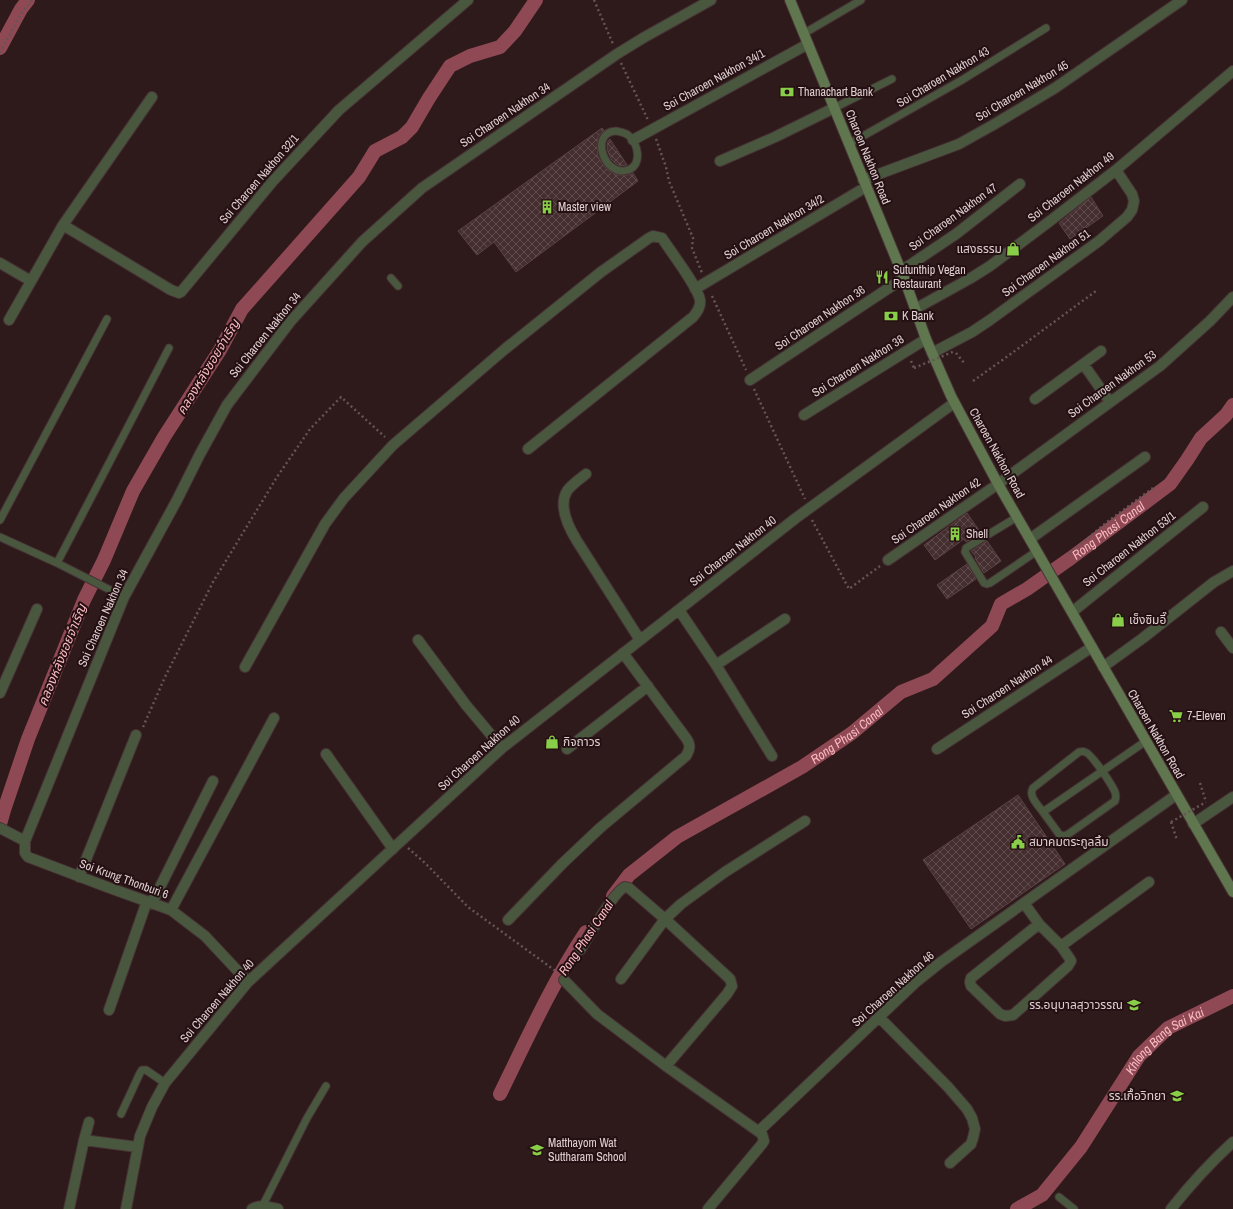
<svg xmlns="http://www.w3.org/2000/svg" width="1233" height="1209" viewBox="0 0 1233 1209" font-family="'Archivo Narrow','Noto Sans Thai',sans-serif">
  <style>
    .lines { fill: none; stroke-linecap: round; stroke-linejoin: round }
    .canal { stroke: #8f4954; stroke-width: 14 }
    .building { fill: url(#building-cross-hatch); stroke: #5a4244 }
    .lane-casing { stroke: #473335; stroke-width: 9 }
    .street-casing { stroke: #473335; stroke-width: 12 }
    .secondary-casing { stroke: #473335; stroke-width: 12 }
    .path { stroke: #675456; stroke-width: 2.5; stroke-dasharray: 2 3; stroke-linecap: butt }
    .lane { stroke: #49573f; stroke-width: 7 }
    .street { stroke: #49573f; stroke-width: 10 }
    .secondary { stroke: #5f764f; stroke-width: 10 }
    .path-bridge { stroke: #675456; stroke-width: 2.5; stroke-dasharray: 2 3; stroke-linecap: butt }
    .labels { text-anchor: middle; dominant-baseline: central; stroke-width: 4; stroke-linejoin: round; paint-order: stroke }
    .street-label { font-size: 12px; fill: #e0d0d2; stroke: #240f12 }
    .poi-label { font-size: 12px; fill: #e0d0d2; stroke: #240f12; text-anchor: start }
    .water-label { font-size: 13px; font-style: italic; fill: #fbbbc2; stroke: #240f12 }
  </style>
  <defs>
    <pattern id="building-cross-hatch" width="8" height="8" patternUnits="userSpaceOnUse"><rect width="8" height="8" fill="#452e30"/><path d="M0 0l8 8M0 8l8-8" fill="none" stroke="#604b4d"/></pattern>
  </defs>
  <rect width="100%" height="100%" fill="#2e191b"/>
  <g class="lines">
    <g class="canal">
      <path d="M 0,48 L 21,9 L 28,0"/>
      <path d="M 0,824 L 4,810 L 28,739 L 84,600 L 104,560 L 133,491 L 164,437 L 220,350 L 242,309 L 359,177 L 375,151 L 402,137 L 412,127 L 429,98 L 450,66 L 470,56 L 500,47 L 515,31 L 536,0"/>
      <path id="s1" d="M 613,896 L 629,875 L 677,837 L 802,767 L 852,733 L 901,692 L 933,679 L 992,626 L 1001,604 L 1027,589 L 1071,558 L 1170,484 L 1187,460 L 1201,438 L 1226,415 L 1233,405"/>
      <path d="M 500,1094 C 527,1039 552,983 586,932"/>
      <path id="s2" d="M 1017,1209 L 1042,1195 L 1081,1147 L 1139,1056 L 1168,1028 L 1233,996"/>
    </g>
  </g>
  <path class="building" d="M 602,128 L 604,130 L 598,137 L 597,146 L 598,156 L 602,164 L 609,171 L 618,175 L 628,175 L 633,173 L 638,181 L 516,272 L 494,242 L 477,255 L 458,231 Z
    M 610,139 L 627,165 L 620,166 L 615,163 L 611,159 L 608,152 L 607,146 L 608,141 Z
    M 1091,197 L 1103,216 L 1070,239 L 1059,223 Z
    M 967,513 L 981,533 L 966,542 L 964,539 L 935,560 L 924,545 Z
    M 987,541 L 1001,561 L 984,573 L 975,558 L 976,557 L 971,551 Z
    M 967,564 L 976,579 L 947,599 L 937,585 Z
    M 1018,795 L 1065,864 L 971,929 L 923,860 Z"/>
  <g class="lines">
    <g class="lane-casing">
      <path id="lane" d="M 803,34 L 861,0
        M 834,108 L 892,79
        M 616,131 C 620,132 624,132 628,135 C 638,142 643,165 628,170 C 604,178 589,132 616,131 Z
        M 849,144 L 962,80 L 1046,28
        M 391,278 L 398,286
        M 1017,517 L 966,548 L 965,552 L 984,583 L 987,584 L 990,583 L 1037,551
        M 0,520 L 107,319
        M 0,537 L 57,563 L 124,597
        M 57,563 L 169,348
        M 1043,812 C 1038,805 1028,796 1033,788 L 1079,752 C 1082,751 1083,751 1085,752 C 1092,754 1112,785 1115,792 C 1116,795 1116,798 1115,801 L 1067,835 L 1062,836 L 1059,834 L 1043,812 L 1146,741
        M 121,1114 L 140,1073 L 142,1070 L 146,1070 L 165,1083
        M 1059,1197 L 1074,1209
        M 263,1205 L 307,1118 L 326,1086"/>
    </g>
    <g class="street-casing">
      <path id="street" d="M 633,140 L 808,44
        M 720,161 L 775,137 L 834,108
        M 863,180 L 959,144 L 993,125 L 1055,88 L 1182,0
        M 63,225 L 171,290 L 179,293 L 181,292 L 273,181 L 339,110 L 468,0
        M 0,263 L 31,281
        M 901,271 L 956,234 L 1020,184
        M 695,289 L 866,187
        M 915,309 L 971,278 L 990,266 L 1050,221 L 1116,170 L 1233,71
        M 9,320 L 63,225 L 152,97
        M 932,353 L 972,332 L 990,320 L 1099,241 L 1127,217 L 1132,210 L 1134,201 L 1132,194 L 1116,170
        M 1084,365 L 1110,402
        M 750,380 L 904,278
        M 1035,399 L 1101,351
        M 804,415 L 926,339
        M 586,474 C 580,479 572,484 567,491 C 558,506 569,528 577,541 L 640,640
        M 1030,539 L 1145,457
        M 888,560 L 998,484 L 1160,366 L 1210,321 L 1233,297
        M 679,610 L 716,665 L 772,756
        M 1072,612 L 1203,507
        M 1221,632 L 1233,648
        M 418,640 L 466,705 L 502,748
        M 716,665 L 785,619
        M 245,667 L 325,524 L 344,498 L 393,445 L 505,349 L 601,272 L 649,238 L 653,236 L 662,238 C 671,252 698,287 700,300 C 701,307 697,312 693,317 L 528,449
        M 1103,667 L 1143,638 L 1214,582 L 1233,571
        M 0,693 L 37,609
        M 567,749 L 648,686
        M 937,749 L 1092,647
        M 326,754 L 393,849
        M 1193,824 L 1233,797
        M 0,828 L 25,841 L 25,853 L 28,857 L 107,887 L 171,910 L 205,936 L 248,982
        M 25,841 L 124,597 L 177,500 L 200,454 L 227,405 L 290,322 L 362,242 L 422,188 L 617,54 L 643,38 L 711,0
        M 79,877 L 136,735
        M 152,903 L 213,781
        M 1024,903 L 1039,924 L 1061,946 L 1070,959 L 1071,961 L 1068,966 L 1013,1015 L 1005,1016 L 1000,1014 L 971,986 L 970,982 L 971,978 L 1039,924
        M 171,910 L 274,718
        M 508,920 L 563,863 L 600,828 L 686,756 C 690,749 691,745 686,738 L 623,653
        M 1061,946 L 1149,882
        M 580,950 C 587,939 615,890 625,887 L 629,888 L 665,919 L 730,979 L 732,986 L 727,994 L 666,1066
        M 621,979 L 665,919 L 681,904 L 725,872 L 805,821
        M 564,980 L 597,1014 L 666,1066 L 762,1134 L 764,1141 L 762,1144 L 708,1209
        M 109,1010 L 147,901
        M 879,1017 L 948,1087 L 967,1109 L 972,1118 L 975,1129 L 973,1138 L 971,1144 L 950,1163
        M 759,1131 L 916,982 L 941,962 L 1176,795
        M 84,1140 L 137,1147
        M 69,1209 L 84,1140 L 89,1122
        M 126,1209 L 140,1136 L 152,1107 L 165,1083 L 248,982 L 502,748 L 796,518 L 954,403
        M 252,1209 C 261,1204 268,1207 278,1209
        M 1171,1209 C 1190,1185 1210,1163 1233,1142"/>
    </g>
    <g class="secondary-casing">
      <path id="secondary" d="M 790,0 L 904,278 L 926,339 L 951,396 L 998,484 L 1233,892"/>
    </g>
    <path class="path" d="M 594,0 L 613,44
      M 0,53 L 22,12 L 32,0
      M 621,63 L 648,120
      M 656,139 L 666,167 L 669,181 L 693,238 L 692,248 L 702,273
      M 712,296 L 746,370
      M 956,353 L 965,364
      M 911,361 L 914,368
      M 973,381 L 1008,356 L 1096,291
      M 754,389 L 805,499
      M 812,520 L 849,589 L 880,566
      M 1069,554 L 1107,522 L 1153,488
      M 143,727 L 165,677 L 213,582 L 277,477 L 310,429 L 341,397 L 385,437
      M 1200,783 L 1206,802
      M 1171,822 L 1177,840
      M 408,848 L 425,863 L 468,907 L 557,972"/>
    <use href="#lane" class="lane"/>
    <use href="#street" class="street"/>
    <use href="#secondary" class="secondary"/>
    <path class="path-bridge" d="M 914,368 L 955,351
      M 1171,822 L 1206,802"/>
  </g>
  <defs>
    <g id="bank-bare" transform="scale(1.08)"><path d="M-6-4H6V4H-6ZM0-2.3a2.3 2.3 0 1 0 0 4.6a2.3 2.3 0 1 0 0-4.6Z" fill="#89ce48" stroke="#240f12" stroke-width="2.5" paint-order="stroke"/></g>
    <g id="building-bare" transform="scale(1.08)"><path d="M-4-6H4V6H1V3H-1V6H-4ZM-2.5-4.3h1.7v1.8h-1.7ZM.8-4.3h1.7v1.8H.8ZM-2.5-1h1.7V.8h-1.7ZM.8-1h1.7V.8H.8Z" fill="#89ce48" stroke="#240f12" stroke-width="2.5" paint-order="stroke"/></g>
    <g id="shop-bare" transform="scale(1.08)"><path d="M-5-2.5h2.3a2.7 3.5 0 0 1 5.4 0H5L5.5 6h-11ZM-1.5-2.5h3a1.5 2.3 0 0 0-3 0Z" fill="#89ce48" stroke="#240f12" stroke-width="2.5" paint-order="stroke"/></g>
    <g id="restaurant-bare" transform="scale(1.08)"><path d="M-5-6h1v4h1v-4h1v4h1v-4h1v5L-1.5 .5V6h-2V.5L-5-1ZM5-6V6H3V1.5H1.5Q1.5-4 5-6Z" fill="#89ce48" stroke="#240f12" stroke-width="2.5" paint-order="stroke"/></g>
    <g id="supermarket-bare" transform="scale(1.08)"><path d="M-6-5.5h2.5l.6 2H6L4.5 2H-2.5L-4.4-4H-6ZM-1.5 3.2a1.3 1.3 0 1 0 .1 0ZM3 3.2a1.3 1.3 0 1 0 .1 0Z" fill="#89ce48" stroke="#240f12" stroke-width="2.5" paint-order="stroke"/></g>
    <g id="civic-bare" transform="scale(1.08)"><path d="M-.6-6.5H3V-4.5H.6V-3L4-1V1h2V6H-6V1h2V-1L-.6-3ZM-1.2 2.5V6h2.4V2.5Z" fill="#89ce48" stroke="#240f12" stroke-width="2.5" paint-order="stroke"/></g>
    <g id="school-bare" transform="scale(1.08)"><path d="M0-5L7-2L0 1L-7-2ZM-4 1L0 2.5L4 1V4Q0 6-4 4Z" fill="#89ce48" stroke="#240f12" stroke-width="2.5" paint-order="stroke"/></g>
  </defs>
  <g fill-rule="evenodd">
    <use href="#bank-bare" x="787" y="92"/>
    <use href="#building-bare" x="547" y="207"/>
    <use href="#shop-bare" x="1013" y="249"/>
    <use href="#restaurant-bare" x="882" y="277"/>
    <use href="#bank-bare" x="891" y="316"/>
    <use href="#building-bare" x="955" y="534"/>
    <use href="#shop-bare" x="1118" y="620"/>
    <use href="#supermarket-bare" x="1176" y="716"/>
    <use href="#shop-bare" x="552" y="742"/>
    <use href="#civic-bare" x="1018" y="842"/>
    <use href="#school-bare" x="1134" y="1005"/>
    <use href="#school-bare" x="1177" y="1096"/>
    <use href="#school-bare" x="537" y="1150"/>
  </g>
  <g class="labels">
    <g class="street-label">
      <text transform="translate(943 77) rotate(-31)">Soi Charoen Nakhon 43</text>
      <text transform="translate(714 80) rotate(-29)">Soi Charoen Nakhon 34/1</text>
      <text transform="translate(1022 91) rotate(-31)">Soi Charoen Nakhon 45</text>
      <text transform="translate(505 115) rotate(-34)">Soi Charoen Nakhon 34</text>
      <text transform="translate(868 157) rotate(68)">Charoen Nakhon Road</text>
      <text transform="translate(259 179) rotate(-49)">Soi Charoen Nakhon 32/1</text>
      <text transform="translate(1071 187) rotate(-38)">Soi Charoen Nakhon 49</text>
      <text transform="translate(953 217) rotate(-36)">Soi Charoen Nakhon 47</text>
      <text transform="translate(774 227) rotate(-31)">Soi Charoen Nakhon 34/2</text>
      <text transform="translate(1046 263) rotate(-36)">Soi Charoen Nakhon 51</text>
      <text transform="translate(820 318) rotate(-34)">Soi Charoen Nakhon 36</text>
      <text transform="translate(265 335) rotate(-51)">Soi Charoen Nakhon 34</text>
      <text transform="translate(858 366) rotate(-32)">Soi Charoen Nakhon 38</text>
      <text transform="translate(1112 384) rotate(-36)">Soi Charoen Nakhon 53</text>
      <text transform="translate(997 453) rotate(61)">Charoen Nakhon Road</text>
      <text transform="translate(936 511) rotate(-35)">Soi Charoen Nakhon 42</text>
      <text transform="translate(1129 549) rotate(-38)">Soi Charoen Nakhon 53/1</text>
      <text transform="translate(733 551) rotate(-38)">Soi Charoen Nakhon 40</text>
      <text transform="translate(103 618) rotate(-66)">Soi Charoen Nakhon 34</text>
      <text transform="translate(1007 687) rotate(-33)">Soi Charoen Nakhon 44</text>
      <text transform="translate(1156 734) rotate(60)">Charoen Nakhon Road</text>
      <text transform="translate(479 753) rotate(-42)">Soi Charoen Nakhon 40</text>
      <text transform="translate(124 879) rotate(20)">Soi Krung Thonburi 6</text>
      <text transform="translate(893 989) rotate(-42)">Soi Charoen Nakhon 46</text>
      <text transform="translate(217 1001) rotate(-49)">Soi Charoen Nakhon 40</text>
    </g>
    <g class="poi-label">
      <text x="798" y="92">Thanachart Bank</text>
      <text x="558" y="207">Master view</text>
      <text x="1002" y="249" text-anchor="end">แสงธรรม</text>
      <text x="893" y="270">Sutunthip Vegan<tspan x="893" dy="14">Restaurant</tspan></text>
      <text x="902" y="316">K Bank</text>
      <text x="966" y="534">Shell</text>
      <text x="1129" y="620">เช็งซิมอี๊</text>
      <text x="1187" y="716">7-Eleven</text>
      <text x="563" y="742">กิจถาวร</text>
      <text x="1029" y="842">สมาคมตระกูลลิ้ม</text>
      <text x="1123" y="1005" text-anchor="end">รร.อนุบาลสุวาวรรณ</text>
      <text x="1166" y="1096" text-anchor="end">รร.เกื้อวิทยา</text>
      <text x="548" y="1143">Matthayom Wat<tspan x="548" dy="14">Suttharam School</tspan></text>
    </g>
    <g class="water-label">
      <text transform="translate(208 367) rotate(-59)">คลองหลังซอยจำเริญ</text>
      <text stroke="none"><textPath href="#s1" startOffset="623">Rong Phasi Canal</textPath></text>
      <text transform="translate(62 655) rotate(-68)">คลองหลังซอยจำเริญ</text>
      <text stroke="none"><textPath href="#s1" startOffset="286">Rong Phasi Canal</textPath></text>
      <text transform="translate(586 938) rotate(-56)">Rong Phasi Canal</text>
      <text stroke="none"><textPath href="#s2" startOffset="228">Khlong Bang Sai Kai</textPath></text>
    </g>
  </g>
</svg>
